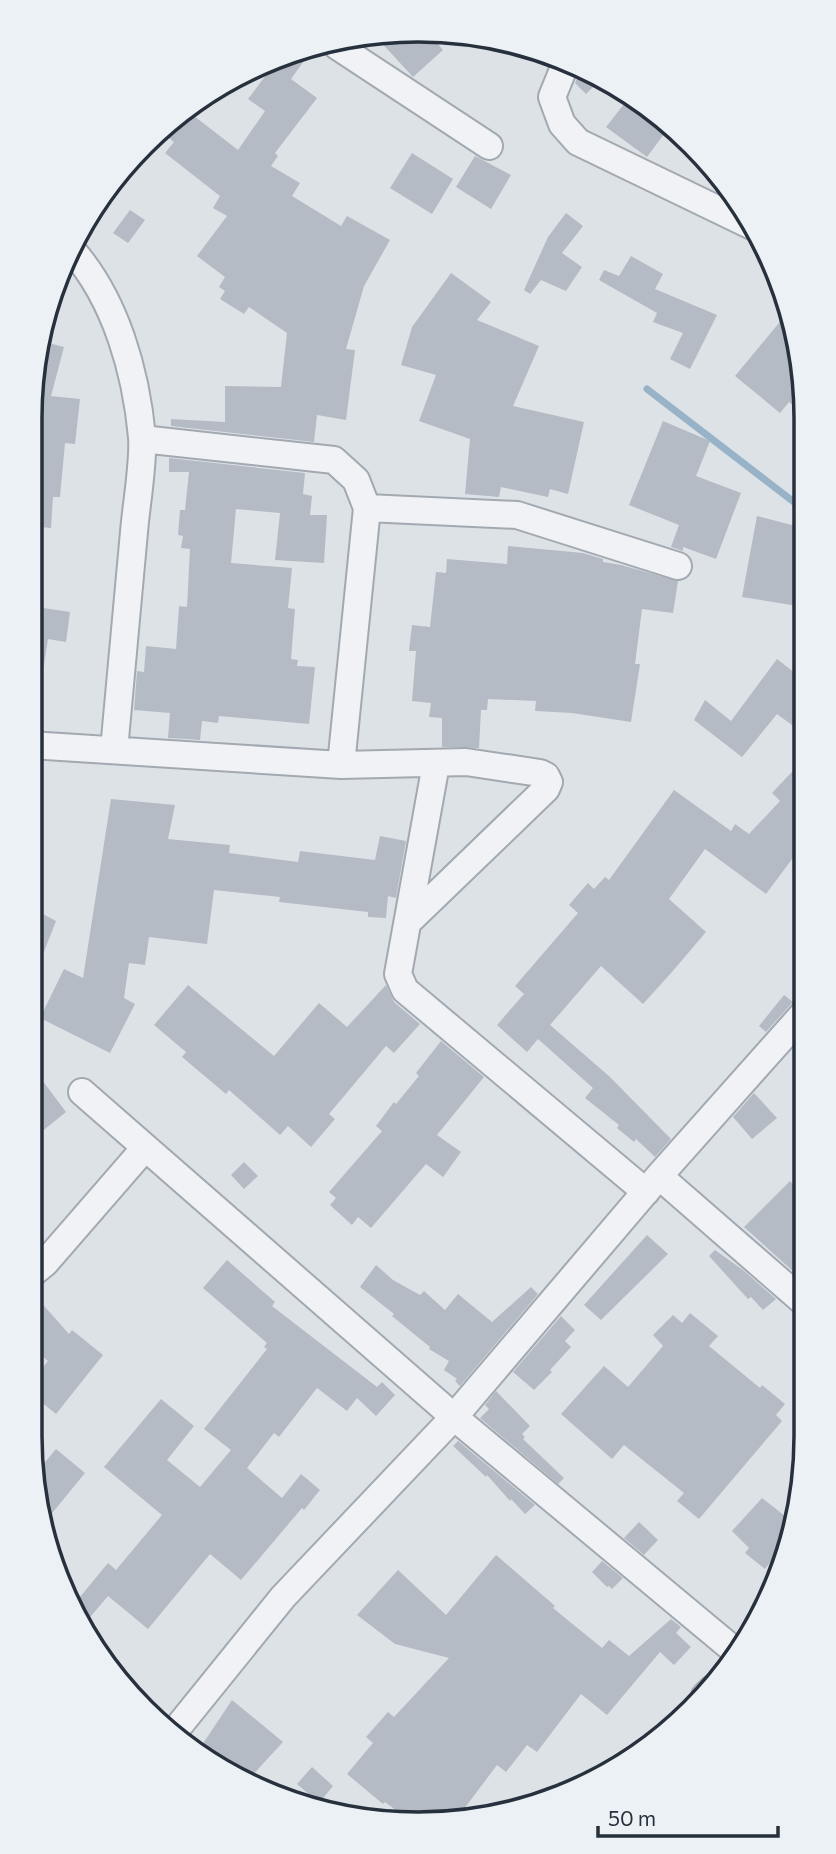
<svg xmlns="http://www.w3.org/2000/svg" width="836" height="1854" viewBox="0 0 836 1854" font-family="Commissioner,sans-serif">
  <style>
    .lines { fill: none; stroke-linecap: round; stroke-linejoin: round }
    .stream { stroke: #98b3c7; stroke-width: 7 }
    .building { fill: #b4bbc4 }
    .street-casing { stroke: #a3a9b1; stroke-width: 30 }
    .street { stroke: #f0f2f5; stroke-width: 26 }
    .rim { fill: none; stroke: #27313d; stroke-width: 3.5 }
  </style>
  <rect width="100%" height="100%" fill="#dde2e7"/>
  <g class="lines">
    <path class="stream" d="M 647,389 L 803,509"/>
  </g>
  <path class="building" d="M 417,30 L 445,35 L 437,43 L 443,50 L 413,77 L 377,38 Z
    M 311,51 L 291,79 L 317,98 L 275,153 L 278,156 L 271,166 L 300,183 L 292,196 L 341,226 L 347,216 L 390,240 L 364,286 L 346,349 L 355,350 L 346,420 L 317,415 L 314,442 L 171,426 L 171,419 L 225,422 L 225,386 L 281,387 L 287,333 L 249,307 L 244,314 L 220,299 L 225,291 L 219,287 L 225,277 L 197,256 L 227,216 L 213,208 L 220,196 L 165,153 L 174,142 L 168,137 L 183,118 L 189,122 L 194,116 L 238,150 L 265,111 L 248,99 L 279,58 Z
    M 581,68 L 601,79 L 586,94 L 575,83 Z
    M 628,99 L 635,99 L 654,110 L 670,126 L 647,157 L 606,127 Z
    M 412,153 L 453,179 L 432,214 L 390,188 Z
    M 475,156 L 511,175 L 491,209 L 456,187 Z
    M 130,210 L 145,220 L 128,243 L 113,233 Z
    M 566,213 L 583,226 L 562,253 L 582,267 L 566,291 L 541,280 L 530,294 L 524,290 L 548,237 Z
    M 631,256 L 663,274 L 655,289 L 717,315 L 690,369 L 670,359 L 683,333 L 653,322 L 657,313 L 599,280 L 604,270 L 619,276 Z
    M 451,273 L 491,302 L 477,320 L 539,346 L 513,406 L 584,422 L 568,494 L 550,489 L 548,497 L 501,487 L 499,497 L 465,494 L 470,439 L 419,421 L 436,375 L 401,365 L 412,327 Z
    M 788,312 L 803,367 L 803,413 L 789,402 L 780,413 L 735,376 Z
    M 45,342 L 64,347 L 51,396 L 80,399 L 75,444 L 65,443 L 60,497 L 53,497 L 51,528 L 30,526 L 30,418 Z
    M 663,421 L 710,441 L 696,476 L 741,493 L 716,559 L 683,547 L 683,551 L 671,547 L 679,525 L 629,505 Z
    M 169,458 L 305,473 L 303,494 L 312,496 L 310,515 L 327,515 L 324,563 L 275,560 L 280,513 L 236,509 L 231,563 L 292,568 L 288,608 L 295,609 L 291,659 L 298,660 L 297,666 L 315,667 L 309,724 L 219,716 L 218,723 L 202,721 L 200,740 L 187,739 L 168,738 L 170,713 L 134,710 L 137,671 L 144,672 L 146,646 L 176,649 L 179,606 L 187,607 L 190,549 L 181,548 L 183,536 L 178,535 L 180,510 L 185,510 L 189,472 L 169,472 Z
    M 757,516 L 803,528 L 804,607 L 742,597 Z
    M 508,546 L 583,553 L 603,559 L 603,562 L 621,565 L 678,581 L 673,613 L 642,609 L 635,664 L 640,664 L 631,722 L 572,713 L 535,711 L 536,701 L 488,699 L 487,710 L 481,710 L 479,748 L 442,747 L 442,718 L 429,717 L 431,703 L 412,701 L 416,651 L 409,651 L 412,625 L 430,627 L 436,572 L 446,573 L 447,559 L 507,564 Z
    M 30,606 L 70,612 L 66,642 L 48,639 L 41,683 L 30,682 Z
    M 777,659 L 804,680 L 804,734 L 777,714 L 742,757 L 694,720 L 705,700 L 731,721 Z
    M 804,759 L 804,843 L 766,894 L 705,849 L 669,899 L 706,932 L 672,972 L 643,1004 L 601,966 L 550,1025 L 609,1076 L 671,1139 L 655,1157 L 636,1139 L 634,1142 L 617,1128 L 619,1125 L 585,1098 L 593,1088 L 538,1039 L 527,1052 L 497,1025 L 524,994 L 515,986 L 578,913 L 569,905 L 588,883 L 594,889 L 605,877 L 609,880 L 674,790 L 731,831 L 735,824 L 749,834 L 780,801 L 772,793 Z
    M 111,799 L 175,805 L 168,839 L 230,845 L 229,853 L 298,862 L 300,851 L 375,860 L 380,836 L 406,841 L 396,898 L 388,896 L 386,918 L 368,917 L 368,912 L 279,902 L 280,897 L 214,890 L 207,944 L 149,937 L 145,965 L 129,963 L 124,998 L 135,1004 L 110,1053 L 40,1018 L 64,969 L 83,978 Z
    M 30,907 L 56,921 L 31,985 L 30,985 Z
    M 188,985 L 274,1056 L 319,1003 L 347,1027 L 386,985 L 394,1002 L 420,1024 L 394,1053 L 386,1046 L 329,1114 L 335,1119 L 311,1147 L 288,1126 L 280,1135 L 229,1090 L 226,1094 L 182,1057 L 186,1052 L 154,1025 Z
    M 784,995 L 793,1002 L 766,1032 L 759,1026 Z
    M 441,1041 L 484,1077 L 437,1135 L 461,1152 L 443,1177 L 426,1164 L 371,1228 L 358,1217 L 352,1225 L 330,1205 L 336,1198 L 329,1192 L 382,1131 L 376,1126 L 394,1102 L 396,1104 L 419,1076 L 416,1073 Z
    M 42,1080 L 66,1112 L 30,1141 L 30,1089 Z
    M 754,1093 L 777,1118 L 752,1139 L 733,1117 Z
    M 244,1162 L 258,1176 L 244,1189 L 231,1175 Z
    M 790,1181 L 805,1196 L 806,1283 L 744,1227 Z
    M 647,1235 L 668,1254 L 601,1320 L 584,1305 Z
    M 715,1250 L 743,1270 L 776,1299 L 763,1310 L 751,1297 L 748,1299 L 709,1256 Z
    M 227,1260 L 275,1302 L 272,1306 L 377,1387 L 382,1382 L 395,1395 L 376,1416 L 357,1398 L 347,1411 L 317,1388 L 279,1437 L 274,1433 L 247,1468 L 282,1498 L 301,1474 L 320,1490 L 304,1510 L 302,1508 L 241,1580 L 210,1554 L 148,1629 L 108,1596 L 86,1622 L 75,1603 L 108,1563 L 116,1570 L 162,1515 L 104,1467 L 161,1399 L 194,1426 L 167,1460 L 200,1487 L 231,1450 L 204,1429 L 267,1349 L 264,1347 L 267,1343 L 203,1288 Z
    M 376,1265 L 393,1280 L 420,1295 L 424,1291 L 445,1310 L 458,1294 L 492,1322 L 531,1287 L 538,1294 L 460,1386 L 455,1381 L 457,1379 L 444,1370 L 449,1361 L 429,1349 L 430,1347 L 392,1316 L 394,1314 L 360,1287 Z
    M 30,1290 L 69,1334 L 72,1330 L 103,1355 L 56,1414 L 30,1393 L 30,1383 L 48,1361 L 30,1346 Z
    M 690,1313 L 718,1336 L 709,1346 L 760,1388 L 762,1385 L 785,1404 L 776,1415 L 782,1421 L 699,1519 L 677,1501 L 684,1493 L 624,1445 L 612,1459 L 561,1414 L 604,1366 L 628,1387 L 663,1346 L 653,1335 L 673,1315 L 682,1323 Z
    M 561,1316 L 575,1330 L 565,1341 L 571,1347 L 550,1370 L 552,1372 L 534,1390 L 513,1372 Z
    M 496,1391 L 530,1426 L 522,1434 L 525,1437 L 523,1439 L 564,1478 L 558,1484 L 480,1418 L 489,1409 L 485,1405 Z
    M 458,1441 L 535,1505 L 525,1514 L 511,1499 L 510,1501 L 487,1475 L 486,1477 L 453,1446 Z
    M 56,1449 L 85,1473 L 44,1523 L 36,1473 Z
    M 762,1498 L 790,1520 L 780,1567 L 772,1560 L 765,1569 L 745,1553 L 749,1548 L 732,1531 Z
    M 639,1522 L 658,1540 L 644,1555 L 624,1538 Z
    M 496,1555 L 555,1606 L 553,1608 L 602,1648 L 609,1640 L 629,1656 L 671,1619 L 681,1627 L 676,1633 L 691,1647 L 674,1665 L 660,1652 L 607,1715 L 581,1694 L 537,1752 L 527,1745 L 506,1772 L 497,1765 L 458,1817 L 405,1817 L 385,1802 L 383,1804 L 347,1774 L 373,1743 L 366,1737 L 388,1712 L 394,1717 L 449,1658 L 395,1644 L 357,1615 L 398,1570 L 446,1615 Z
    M 602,1561 L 623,1578 L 612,1589 L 609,1586 L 607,1587 L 592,1572 Z
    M 232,1700 L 283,1742 L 247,1781 L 224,1772 L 198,1751 Z
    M 312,1767 L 333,1786 L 319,1803 L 297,1784 Z"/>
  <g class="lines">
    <g class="street-casing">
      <path id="street" d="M 337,46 L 489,146
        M 567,60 L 552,97 L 562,124 L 578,142 L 752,226
        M 72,250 C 116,300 136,372 142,437 C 144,462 136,506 134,532 C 127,605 121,677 114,750
        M 142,439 L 334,460 L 356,480 L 367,508 L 341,765
        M 367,508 L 517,515 L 678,566
        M 30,745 L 341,765 L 466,762 L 540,773 L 546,776 L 549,782 L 546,789 L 408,922
        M 436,764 L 398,974 L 405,990 L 646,1192
        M 82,1092 L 454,1417 L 735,1651
        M 659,1176 L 806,1304
        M 30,1275 L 45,1263 L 144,1149
        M 705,1696 L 712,1689
        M 174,1732 L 283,1597 L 454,1417 L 659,1176 L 805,1012"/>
    </g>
    <use href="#street" class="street"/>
  </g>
  <path d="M0 0H836V1854H0ZM418 42H418A376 376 0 0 1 794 418V1436A376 376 0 0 1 418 1812H418A376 376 0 0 1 42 1436V418A376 376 0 0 1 418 42Z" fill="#ecf1f5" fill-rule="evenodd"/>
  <path class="rim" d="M418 42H418A376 376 0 0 1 794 418V1436A376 376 0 0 1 418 1812H418A376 376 0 0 1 42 1436V418A376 376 0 0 1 418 42Z"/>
  <path d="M598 1826v10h180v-10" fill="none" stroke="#27313d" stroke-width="3.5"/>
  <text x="608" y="1826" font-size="21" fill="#27313d" stroke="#ecf1f5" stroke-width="5" paint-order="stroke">50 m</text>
</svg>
